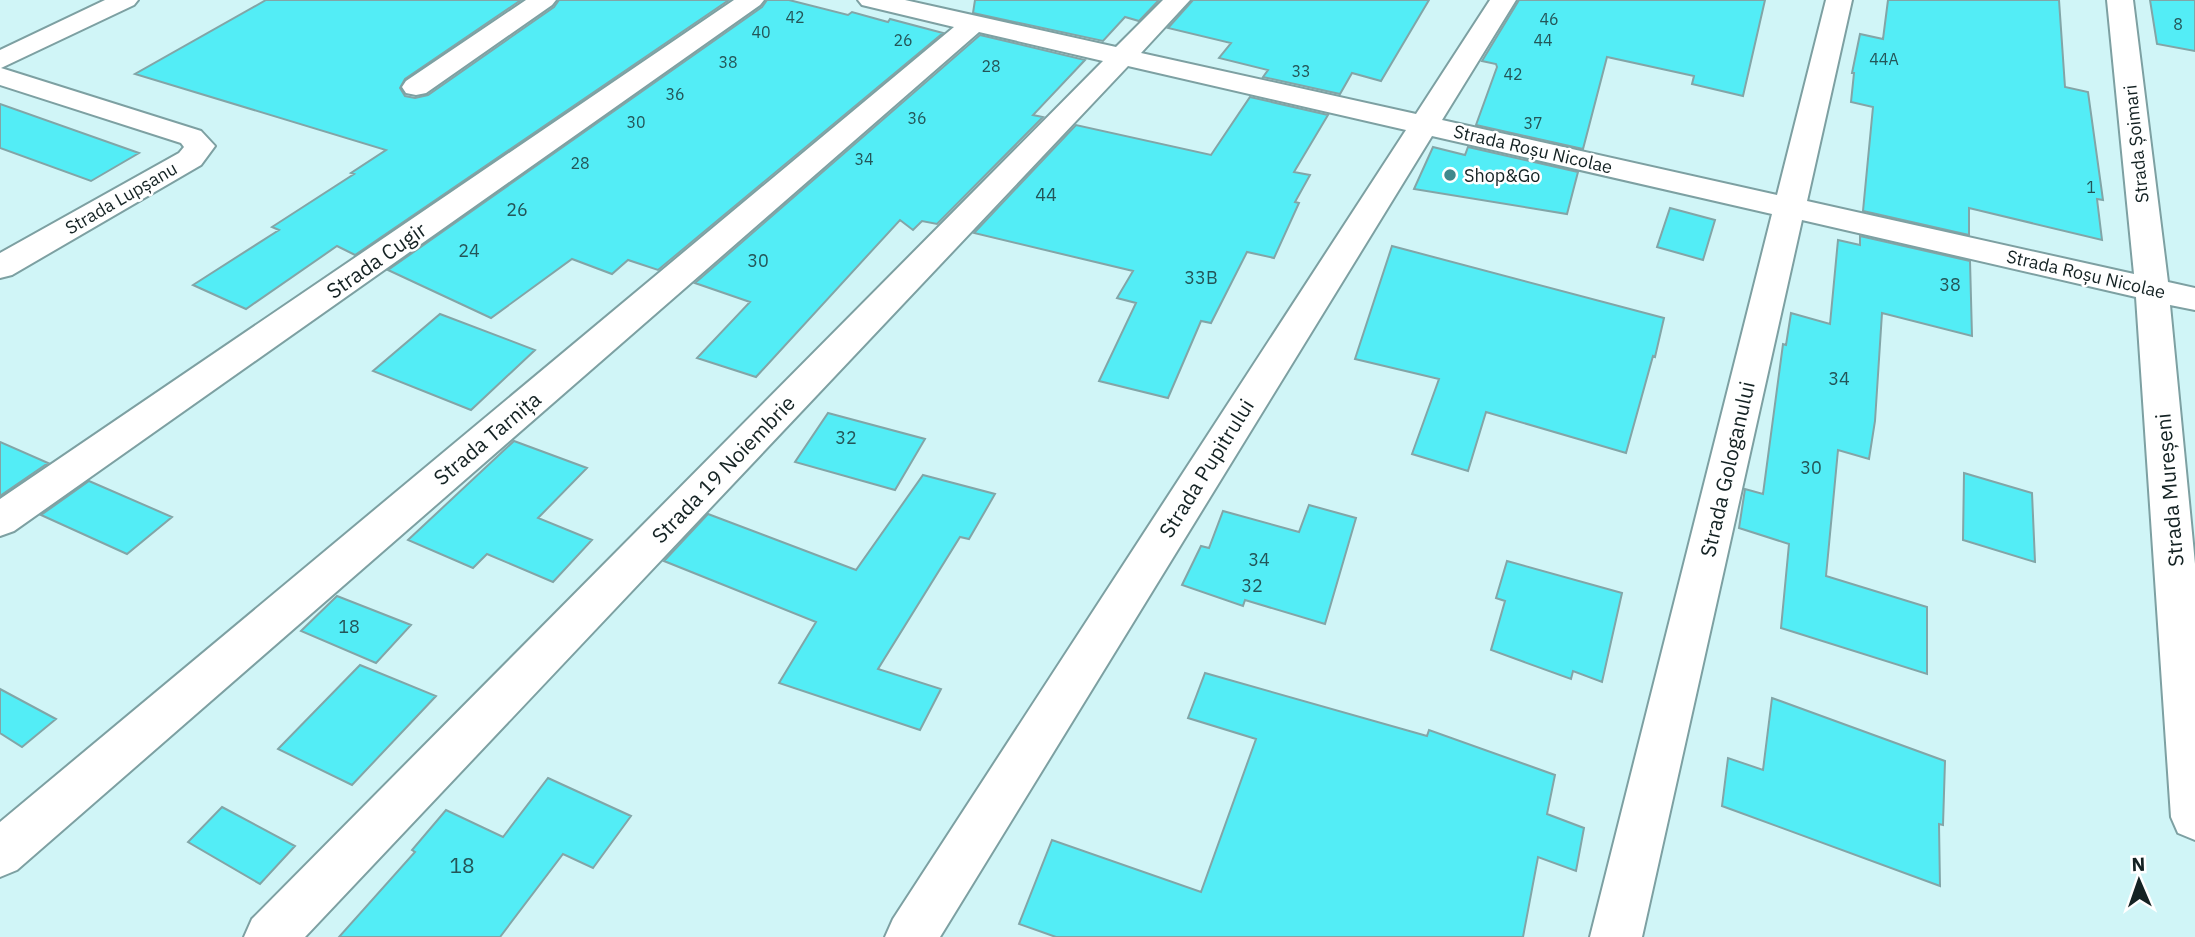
<svg xmlns="http://www.w3.org/2000/svg" width="2195" height="937" viewBox="0 0 2195 937" font-family="'IBM Plex Sans',sans-serif">
  <style>
    .building { fill: #53edf6; stroke: #82a5a7; stroke-width: 2 }
    .lines { fill: none; stroke-linecap: round; stroke-linejoin: round }
    .minor-casing { stroke: #7da0a2; stroke-width: 4 }
    .minor { fill: #fff; fill-rule: evenodd }
    .poi-dot { fill: #40888c; stroke: #fff; stroke-width: 2.5 }
    .labels { text-anchor: middle; dominant-baseline: central; stroke-width: 5; stroke-linejoin: round; paint-order: stroke }
    .far-number-label { font-size: 16px; fill: #245558 }
    .far-street-label { font-size: 18px; fill: #142223; stroke: #fff }
    .far-poi-label { font-size: 18px; fill: #142223; stroke: #fff; text-anchor: start }
    .number-label { font-size: 18px; fill: #245558 }
    .street-label { font-size: 21px; fill: #142223; stroke: #fff }
    .near-number-label { font-size: 21px; fill: #245558 }
  </style>
  <rect width="100%" height="100%" fill="#d0f5f7"/>
  <path class="building" d="M 266,0 L 521,0 L 405,79 L 400,88 L 405,96 L 415,98 L 428,95 L 554,7 L 559,0 L 729,0 L 355,255 L 337,246 L 246,309 L 193,285 L 279,230 L 272,227 L 354,174 L 351,173 L 386,150 L 135,74 Z
    M 767,0 L 789,0 L 848,15 L 852,12 L 888,22 L 890,19 L 943,33 L 658,270 L 628,260 L 612,274 L 572,259 L 491,318 L 388,270 L 762,7 Z
    M 975,0 L 1159,0 L 1139,21 L 1125,17 L 1103,41 L 973,13 Z
    M 1193,0 L 1429,0 L 1381,81 L 1352,73 L 1340,94 L 1263,77 L 1268,70 L 1219,58 L 1231,43 L 1168,28 Z
    M 1519,0 L 1765,0 L 1743,96 L 1692,84 L 1694,76 L 1607,57 L 1583,149 L 1476,125 L 1497,67 L 1496,64 L 1482,61 Z
    M 1888,0 L 2059,0 L 2065,87 L 2088,92 L 2103,200 L 2097,199 L 2102,240 L 1969,208 L 1969,235 L 1863,211 L 1873,107 L 1851,102 L 1854,73 L 1852,73 L 1860,34 L 1883,39 Z
    M 2150,0 L 2195,0 L 2195,51 L 2157,44 Z
    M 980,35 L 1085,60 L 1033,115 L 1043,117 L 937,224 L 922,221 L 913,230 L 900,220 L 756,377 L 697,358 L 750,302 L 695,283 Z
    M 1250,97 L 1328,115 L 1294,172 L 1310,175 L 1295,202 L 1299,203 L 1274,258 L 1247,252 L 1211,323 L 1201,321 L 1168,398 L 1099,381 L 1136,303 L 1117,298 L 1133,271 L 974,233 L 1076,125 L 1211,155 Z
    M 0,104 L 139,153 L 91,181 L 0,148 Z
    M 1433,147 L 1465,155 L 1468,147 L 1578,172 L 1567,214 L 1414,189 Z
    M 1670,208 L 1715,220 L 1703,260 L 1657,247 Z
    M 1860,236 L 1970,261 L 1972,336 L 1882,313 L 1875,421 L 1869,459 L 1838,450 L 1826,576 L 1927,607 L 1927,674 L 1781,628 L 1789,544 L 1739,528 L 1745,489 L 1763,494 L 1783,344 L 1786,345 L 1791,313 L 1830,324 L 1838,240 L 1860,245 Z
    M 1392,246 L 1664,318 L 1655,357 L 1653,356 L 1626,453 L 1486,412 L 1468,471 L 1412,454 L 1439,379 L 1355,359 Z
    M 440,314 L 535,350 L 471,410 L 373,371 Z
    M 828,413 L 925,439 L 895,490 L 795,462 Z
    M 514,441 L 587,468 L 538,518 L 592,540 L 553,582 L 487,554 L 473,568 L 408,540 Z
    M 0,442 L 48,463 L 0,496 Z
    M 1964,473 L 2032,493 L 2035,562 L 1963,540 Z
    M 923,475 L 995,494 L 969,539 L 960,537 L 878,669 L 941,689 L 920,730 L 779,683 L 816,622 L 664,561 L 708,514 L 856,570 Z
    M 89,481 L 172,517 L 127,554 L 41,515 Z
    M 1309,505 L 1356,518 L 1325,624 L 1245,600 L 1243,606 L 1182,585 L 1201,546 L 1209,548 L 1223,511 L 1299,532 Z
    M 1507,561 L 1622,593 L 1602,682 L 1573,671 L 1571,679 L 1491,650 L 1505,601 L 1496,598 Z
    M 337,596 L 411,625 L 376,663 L 301,631 Z
    M 360,665 L 436,696 L 352,785 L 278,749 Z
    M 1205,673 L 1427,736 L 1429,730 L 1555,775 L 1547,814 L 1584,828 L 1576,871 L 1538,857 L 1523,937 L 1056,937 L 1019,924 L 1052,840 L 1201,892 L 1256,739 L 1188,718 Z
    M 0,689 L 56,719 L 22,747 L 0,733 Z
    M 1772,698 L 1945,761 L 1943,825 L 1939,824 L 1940,886 L 1722,806 L 1728,758 L 1763,770 Z
    M 548,778 L 631,816 L 593,868 L 563,854 L 500,937 L 339,937 L 415,852 L 412,850 L 446,810 L 503,837 Z
    M 222,807 L 295,846 L 260,884 L 188,842 Z"/>
  <g class="lines">
    <g class="minor-casing">
      <path id="minor" d="M 105,0 L 138,0 L 134,5 L 1,68 L 201,131 L 215,146 L 201,165 L 12,275 L 0,278 L 0,253 L 179,153 L 184,147 L 181,143 L 0,85 L 0,50 Z
        M 526,0 L 556,0 L 552,5 L 426,93 L 416,95 L 406,93 L 402,87 L 406,81 Z
        M 734,0 L 764,0 L 760,5 L 14,531 L 0,536 L 0,499 Z
        M 858,0 L 905,0 L 1116,47 L 1163,0 L 1190,0 L 1141,53 L 1416,114 L 1490,0 L 1516,0 L 1442,120 L 1777,195 L 1826,0 L 1852,0 L 1807,201 L 2134,274 L 2107,0 L 2133,0 L 2168,282 L 2195,288 L 2195,310 L 2170,305 L 2195,564 L 2195,840 L 2178,833 L 2171,817 L 2136,297 L 1802,220 L 1642,937 L 1590,937 L 1772,214 L 1432,136 L 940,937 L 885,937 L 893,919 L 1406,130 L 1128,66 L 305,937 L 244,937 L 252,919 L 1103,61 L 979,32 L 17,870 L 0,877 L 0,822 L 954,27 L 862,5 Z"/>
    </g>
    <use href="#minor" class="minor"/>
  </g>
  <circle class="poi-dot" cx="1450" cy="175" r="7"/>
  <g class="labels">
    <g class="far-number-label">
      <text x="795" y="17">42</text>
      <text x="1549" y="19">46</text>
      <text x="2178" y="24">8</text>
      <text x="761" y="32">40</text>
      <text x="903" y="40">26</text>
      <text x="1543" y="40">44</text>
      <text x="1884" y="59">44A</text>
      <text x="728" y="62">38</text>
      <text x="991" y="66">28</text>
      <text x="1301" y="71">33</text>
      <text x="1513" y="74">42</text>
      <text x="675" y="94">36</text>
      <text x="917" y="118">36</text>
      <text x="636" y="122">30</text>
      <text x="1533" y="123">37</text>
      <text x="864" y="159">34</text>
      <text x="580" y="163">28</text>
      <text x="2091" y="187">1</text>
    </g>
    <g class="far-street-label">
      <text transform="translate(2136 144) rotate(-96)">Strada Șoimari</text>
      <text transform="translate(1533 149) rotate(13)">Strada Roșu Nicolae</text>
      <text transform="translate(121 198) rotate(-30)">Strada Lupșanu</text>
      <text transform="translate(2086 274) rotate(13)">Strada Roșu Nicolae</text>
    </g>
    <g class="far-poi-label">
      <text x="1464" y="175">Shop&amp;Go</text>
    </g>
    <g class="number-label">
      <text x="1046" y="194">44</text>
      <text x="517" y="209">26</text>
      <text x="469" y="250">24</text>
      <text x="758" y="260">30</text>
      <text x="1201" y="277">33B</text>
      <text x="1950" y="284">38</text>
      <text x="1839" y="378">34</text>
      <text x="846" y="437">32</text>
      <text x="1811" y="467">30</text>
      <text x="1259" y="559">34</text>
      <text x="1252" y="585">32</text>
      <text x="349" y="626">18</text>
    </g>
    <g class="street-label">
      <text transform="translate(376 260) rotate(-35)">Strada Cugir</text>
      <text transform="translate(487 438) rotate(-40)">Strada Tarnița</text>
      <text transform="translate(1206 468) rotate(-58)">Strada Pupitrului</text>
      <text transform="translate(723 469) rotate(-46)">Strada 19 Noiembrie</text>
      <text transform="translate(1727 469) rotate(-77)">Strada Gologanului</text>
      <text transform="translate(2169 490) rotate(-95)">Strada Mureșeni</text>
    </g>
    <g class="near-number-label">
      <text x="462" y="865">18</text>
    </g>
  </g>
  <g transform="translate(2139 881) rotate(358)" stroke="#ffffff" stroke-width="5" paint-order="stroke">
  <path d="M0-5L12 26L0 18L-12 26Z" fill="#142223"/>
  <text y="-10" font-size="19" font-weight="bold" text-anchor="middle" fill="#142223">N</text>
  </g>
</svg>
